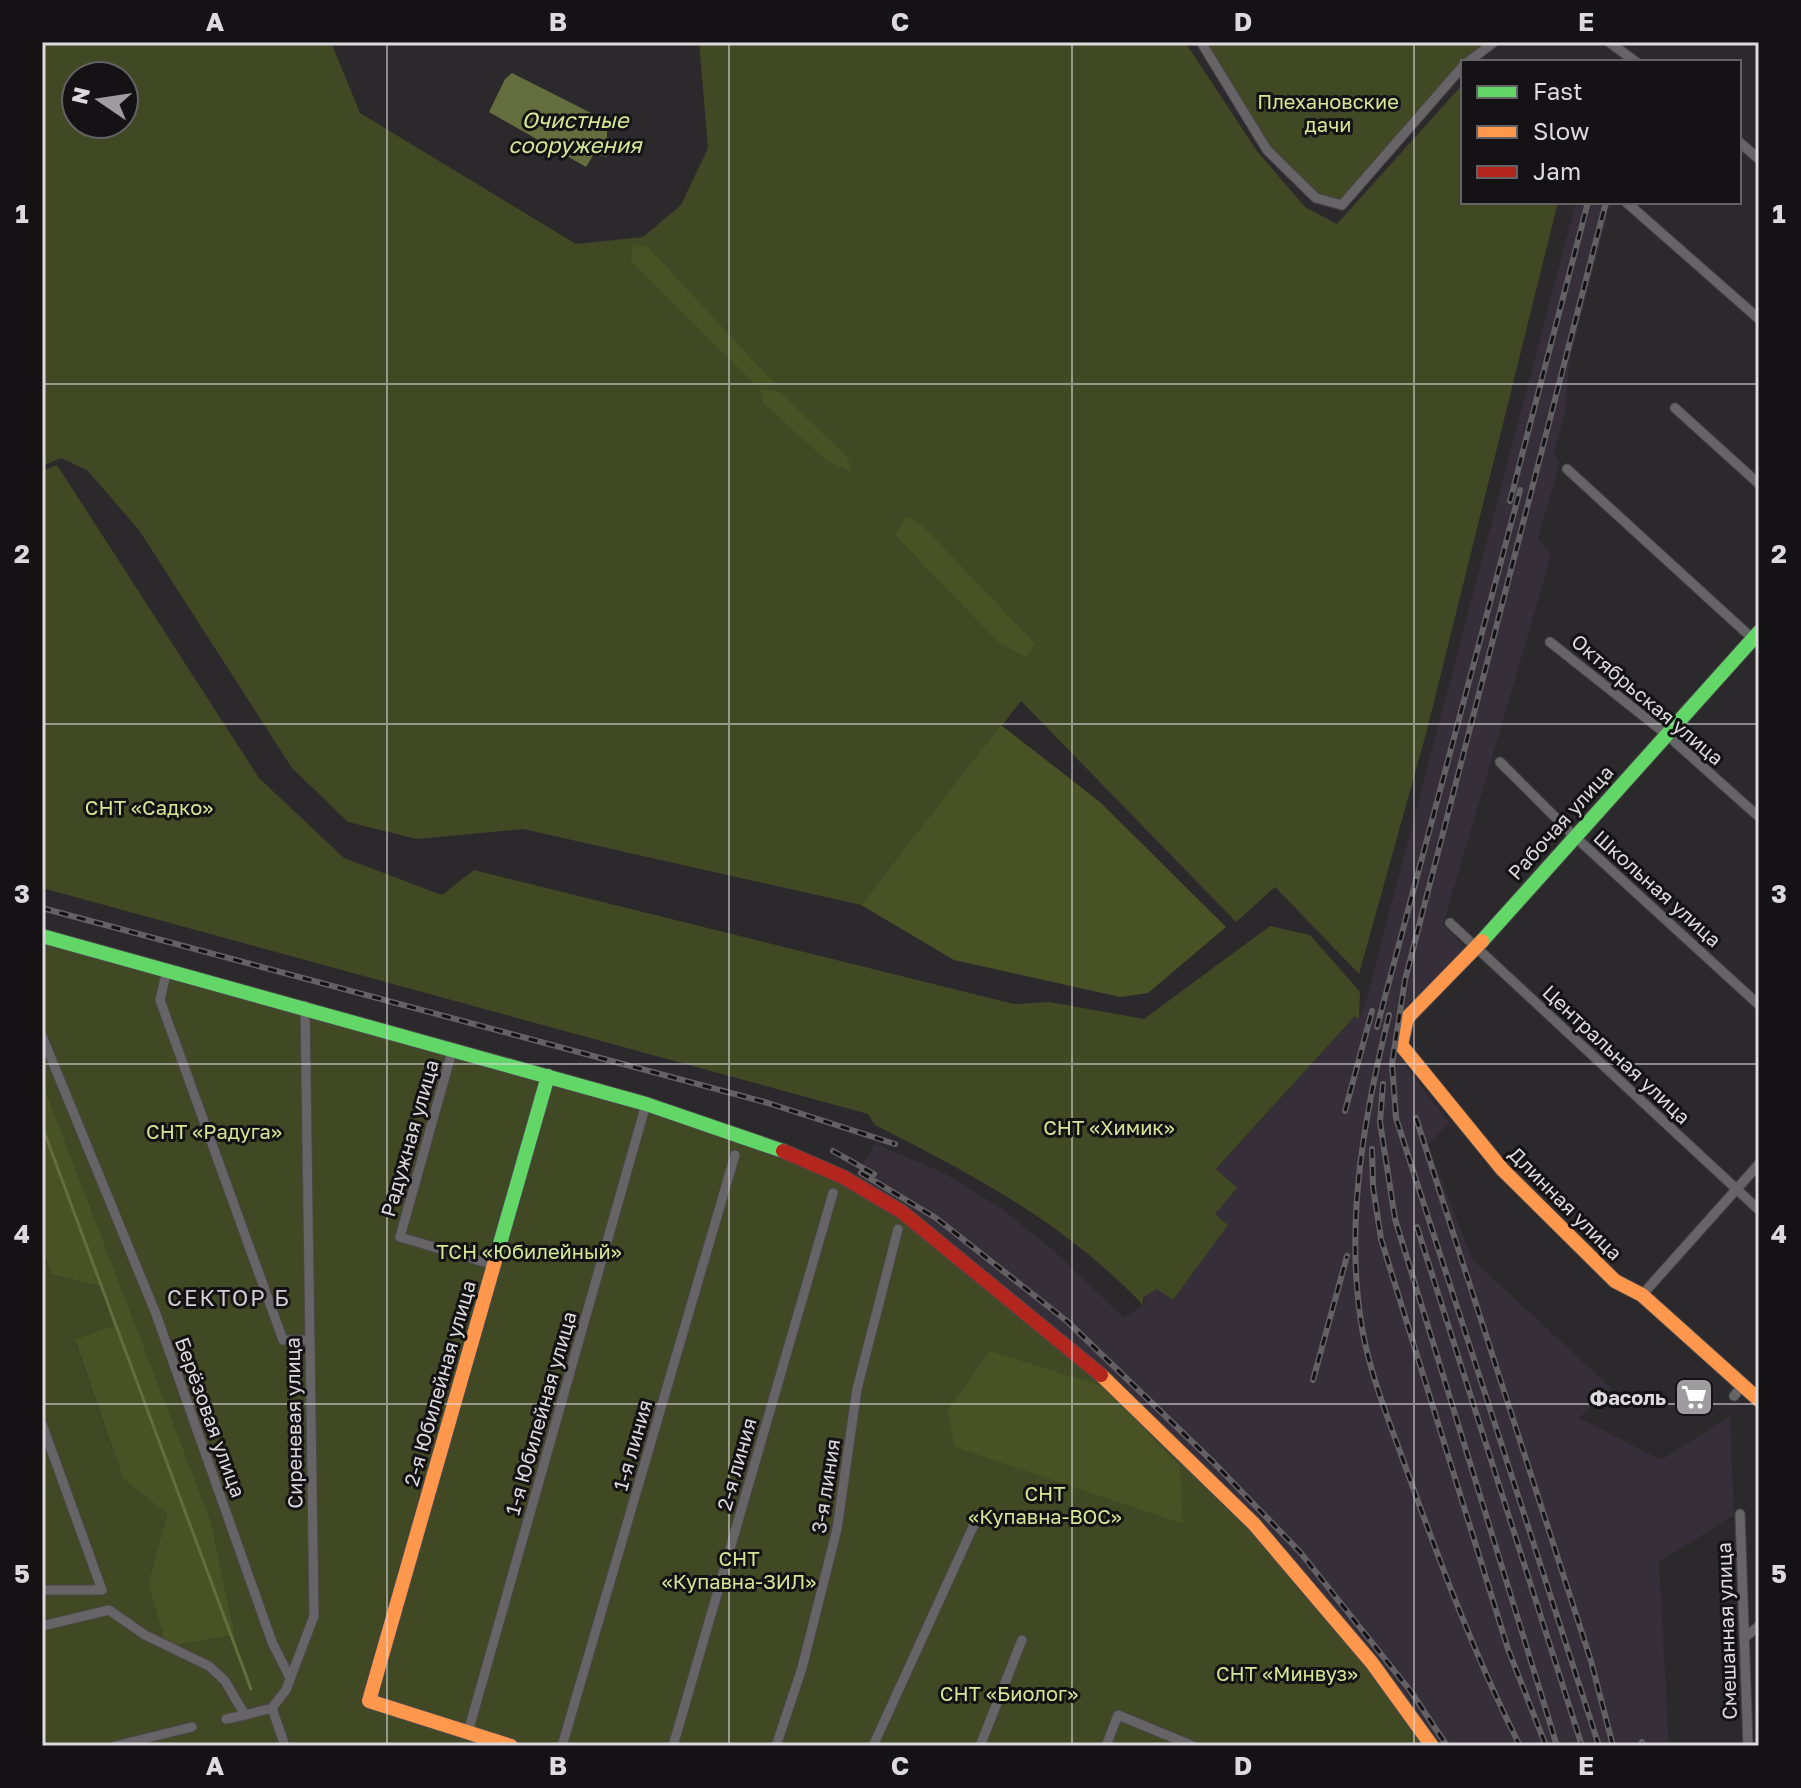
<svg xmlns="http://www.w3.org/2000/svg" width="1801" height="1788" viewBox="0 0 1801 1788" font-family="'Golos Text',sans-serif">
  <style>
    .built { fill: #362e38 }
    .green { fill: #414824; fill-rule: evenodd }
    .forest { fill: #495225 }
    .water { fill: #636d3d }
    .lines { fill: none; stroke-linecap: round; stroke-linejoin: round }
    .stream { stroke: #636d3d; stroke-width: 3 }
    .street-casing { stroke: #494749; stroke-width: 11 }
    .fast-casing { stroke: #494749; stroke-width: 16 }
    .slow-casing { stroke: #494749; stroke-width: 16 }
    .jam-casing { stroke: #494749; stroke-width: 16 }
    .street { stroke: #666467; stroke-width: 9 }
    .fast { stroke: #63d668; stroke-width: 14 }
    .slow { stroke: #ff974d; stroke-width: 14 }
    .jam { stroke: #b3261e; stroke-width: 14 }
    .rail-casing { stroke: #636164; stroke-width: 6 }
    .rail { stroke: #141214; stroke-width: 3; stroke-dasharray: 9; stroke-linecap: butt }
    .grid { fill: none; stroke: #dddade; stroke-width: 2; stroke-opacity: 0.55 }
    .labels { text-anchor: middle; dominant-baseline: central; stroke-width: 6; stroke-linejoin: round; paint-order: stroke }
    .park-label { font-size: 20px; fill: #d5e796; stroke: #141214 }
    .street-label { font-size: 20px; fill: #dddade; stroke: #141214 }
    .poi-label { font-size: 20px; font-weight: bold; fill: #dddade; stroke: #141214; text-anchor: end }
    .water-label { font-size: 22px; font-style: italic; fill: #d5e796; stroke: #141214 }
    .neighbourhood-label { font-size: 22px; letter-spacing: 2px; fill: #d4ced5; stroke: #141214 }
    .neatline { fill: none; stroke: #dddade; stroke-width: 3 }
    .grid-label { font-size: 26px; text-anchor: middle; font-weight: bold; fill: #dddade }
  </style>
  <rect width="100%" height="100%" fill="#2c292d"/>
  <path class="built" d="M 1576,202 L 1611,202 L 1569,363 L 1565,413 L 1553,456 L 1560,461 L 1538,539 L 1551,556 L 1443,925 L 1468,951 L 1407,1006 L 1399,1032 L 1399,1049 L 1407,1068 L 1449,1122 L 1428,1145 L 1472,1259 L 1611,1388 L 1579,1418 L 1661,1460 L 1730,1416 L 1734,1515 L 1659,1562 L 1669,1746 L 1439,1746 L 1316,1585 L 1138,1402 L 943,1235 L 855,1176 L 875,1144 L 942,1172 L 1001,1208 L 1054,1251 L 1124,1318 L 1143,1305 L 1146,1301 L 1143,1298 L 1149,1291 L 1157,1289 L 1173,1299 L 1215,1214 L 1216,1170 L 1355,1016 L 1359,1018 L 1365,1005 Z"/>
  <path class="green" d="M 42,42 L 331,42 L 360,113 L 576,244 L 643,237 L 681,205 L 708,148 L 699,42 L 1185,42 L 1257,151 L 1305,207 L 1337,224 L 1463,84 L 1463,202 L 1558,202 L 1427,730 L 1359,974 L 1275,887 L 1236,922 L 1021,701 L 861,905 L 523,829 L 417,839 L 348,822 L 292,768 L 139,530 L 87,470 L 61,458 L 42,466 ZM 76,76 L 124,76 L 124,124 L 76,124 Z
    M 1201,42 L 1487,42 L 1342,205 L 1316,198 L 1267,150 Z
    M 57,465 L 259,778 L 344,858 L 442,895 L 474,870 L 1014,1004 L 1050,1002 L 1144,1019 L 1270,926 L 1310,935 L 1360,992 L 1359,1019 L 1355,1016 L 1216,1169 L 1237,1188 L 1215,1214 L 1228,1225 L 1173,1300 L 1157,1289 L 1143,1297 L 1143,1305 C 1066,1224 974,1175 875,1125 L 868,1114 L 42,888 L 42,471 Z
    M 42,936 L 758,1141 L 902,1212 L 1124,1394 L 1254,1524 L 1432,1746 L 42,1746 L 42,1247 L 51,1274 L 101,1287 L 113,1326 L 75,1341 L 123,1479 L 167,1514 L 148,1583 L 164,1639 L 179,1645 L 235,1635 L 211,1521 L 42,1081 Z"/>
  <path class="forest" d="M 633,244 L 648,247 L 775,384 L 755,384 L 631,262 Z
    M 761,389 L 780,392 L 848,458 L 852,472 L 827,461 L 763,403 Z
    M 906,516 L 924,527 L 1035,644 L 1026,657 L 998,642 L 895,535 Z
    M 1001,725 L 1100,802 L 1226,927 L 1148,993 L 1120,997 L 954,960 L 861,905 Z
    M 42,1081 L 211,1521 L 235,1635 L 178,1645 L 164,1639 L 148,1583 L 167,1514 L 123,1479 L 75,1340 L 113,1326 L 101,1287 L 51,1274 L 42,1247 Z
    M 990,1351 L 1105,1387 L 1180,1467 L 1183,1524 L 955,1447 L 947,1411 Z"/>
  <path class="water" d="M 512,73 L 607,121 L 607,157 L 594,154 L 586,167 L 489,112 L 505,79 Z"/>
  <g class="lines">
    <path class="stream" d="M 42,1126 L 251,1689"/>
    <g class="street-casing">
      <path id="street" d="M 1201,42 L 1267,150 L 1316,198 L 1342,205 L 1463,66
        M 1609,42 L 1636,62
        M 1468,62 L 1494,42
        M 1739,142 L 1759,159
        M 1626,202 L 1759,319
        M 1675,408 L 1759,484
        M 1567,469 L 1753,639
        M 1550,642 L 1666,734 L 1759,817
        M 1500,762 L 1573,835 L 1759,1005
        M 1450,923 L 1759,1210
        M 167,970 L 160,1000 L 283,1340 L 310,1340
        M 42,1036 L 156,1314 L 272,1642 L 290,1678
        M 453,1048 L 400,1237 L 494,1265
        M 1642,1295 L 1759,1164
        M 1734,1396 L 1742,1386
        M 42,1424 L 102,1590 L 42,1590
        M 1740,1514 L 1748,1746
        M 42,1626 L 109,1610 L 145,1635 L 209,1666 L 225,1681 L 245,1715 L 272,1708
        M 1744,1638 L 1759,1626
        M 226,1719 L 245,1715
        M 468,1732 L 646,1104
        M 115,1746 L 192,1727
        M 285,1746 L 272,1708 L 286,1690 L 314,1616 L 305,1006
        M 562,1746 L 735,1155
        M 673,1746 L 833,1193
        M 776,1746 L 802,1668 L 837,1529 L 857,1389 L 898,1229
        M 873,1746 L 973,1527
        M 980,1746 L 1022,1640
        M 1106,1746 L 1118,1715 L 1193,1746"/>
    </g>
    <g class="fast-casing">
      <path id="fast" d="M 42,936 L 646,1104 L 783,1151
        M 1482,941 L 1759,632
        M 497,1254 L 548,1076"/>
    </g>
    <g class="slow-casing">
      <path id="slow" d="M 1482,941 L 1407,1018 L 1401,1045 L 1502,1169 L 1615,1281 L 1642,1295 L 1759,1400
        M 497,1254 L 369,1701 L 511,1746
        M 1101,1375 L 1254,1524 L 1372,1663 L 1432,1746"/>
    </g>
    <g class="jam-casing">
      <path id="jam" d="M 783,1151 L 843,1177 L 902,1212 L 1101,1375"/>
    </g>
    <use href="#street" class="street"/>
    <use href="#fast" class="fast"/>
    <use href="#slow" class="slow"/>
    <use href="#jam" class="jam"/>
    <g class="rail-casing">
      <path id="rail" d="M 1510,501 L 1588,202
        M 42,908 L 768,1103 L 895,1144
        M 1389,1015 C 1365,1112 1346,1216 1360,1315 C 1367,1369 1389,1420 1407,1471 C 1441,1565 1475,1657 1520,1746
        M 1377,1027 L 1520,490
        M 1383,1084 L 1380,1122 L 1395,1219 L 1557,1746
        M 1345,1111 L 1372,1011
        M 1416,1118 L 1591,1661 L 1613,1746
        M 1372,1149 L 1373,1187 L 1381,1239 L 1508,1649 L 1546,1746
        M 833,1151 L 874,1174
        M 861,1173 L 936,1218 L 1068,1322 L 1213,1462 L 1300,1552 L 1412,1693 L 1447,1746
        M 1417,1227 L 1582,1746
        M 1313,1380 L 1347,1256
        M 1642,1742 L 1643,1746
        M 1599,1746 L 1396,1118 L 1392,1064 L 1405,980 L 1606,202"/>
    </g>
    <use href="#rail" class="rail"/>
  </g>
  <path class="grid" d="M 387,42 L 387,1746M 729,42 L 729,1746M 1072,42 L 1072,1746M 1414,42 L 1414,1746M 42,384 L 1759,384M 42,724 L 1759,724M 42,1064 L 1759,1064M 42,1404 L 1759,1404"/>
  <defs>
    <g id="supermarket-square" transform="scale(2)"><rect x="-9" y="-9" width="18" height="18" rx="4" fill="#9f9ca0" stroke="#141214"/><path d="M-6-5.5h2.5l.6 2H6L4.5 2H-2.5L-4.4-4H-6ZM-1.5 3.2a1.3 1.3 0 1 0 .1 0ZM3 3.2a1.3 1.3 0 1 0 .1 0Z" fill="#fff"/></g>
  </defs>
  <g fill-rule="evenodd">
    <use href="#supermarket-square" x="1694" y="1397"/>
  </g>
  <g class="labels">
    <g class="park-label">
      <text x="1328" y="101">Плехановские<tspan x="1328" dy="23">дачи</tspan></text>
      <text x="149" y="807">СНТ «Садко»</text>
      <text x="1109" y="1127">СНТ «Химик»</text>
      <text x="214" y="1131">СНТ «Радуга»</text>
      <text x="529" y="1251">ТСН «Юбилейный»</text>
      <text x="1045" y="1493">СНТ<tspan x="1045" dy="23">«Купавна-ВОС»</tspan></text>
      <text x="739" y="1558">СНТ<tspan x="739" dy="23">«Купавна-ЗИЛ»</tspan></text>
      <text x="1287" y="1673">СНТ «Минвуз»</text>
      <text x="1009" y="1693">СНТ «Биолог»</text>
    </g>
    <g class="street-label">
      <text transform="translate(1648 699) rotate(40)">Октябрьская улица</text>
      <text transform="translate(1560 822) rotate(-48)">Рабочая улица</text>
      <text transform="translate(1658 888) rotate(42)">Школьная улица</text>
      <text transform="translate(1617 1054) rotate(43)">Центральная улица</text>
      <text transform="translate(409 1138) rotate(-74)">Радужная улица</text>
      <text transform="translate(1566 1203) rotate(45)">Длинная улица</text>
      <text transform="translate(439 1383) rotate(-74)">2-я Юбилейная улица</text>
      <text transform="translate(540 1413) rotate(-74)">1-я Юбилейная улица</text>
      <text transform="translate(211 1417) rotate(70)">Берёзовая улица</text>
      <text transform="translate(293 1423) rotate(-91)">Сиреневая улица</text>
      <text transform="translate(632 1445) rotate(-74)">1-я линия</text>
      <text transform="translate(736 1464) rotate(-74)">2-я линия</text>
      <text transform="translate(825 1486) rotate(-81)">3-я линия</text>
      <text transform="translate(1726 1631) rotate(-92)">Смешанная улица</text>
    </g>
    <g class="poi-label">
      <text x="1666" y="1397">Фасоль</text>
    </g>
    <g class="water-label">
      <text x="575" y="119">Очистные<tspan x="575" dy="25">сооружения</tspan></text>
    </g>
    <g class="neighbourhood-label">
      <text x="229" y="1297">СЕКТОР Б</text>
    </g>
  </g>
  <rect width="1801" height="1788" fill="none" stroke="#141214" stroke-width="88"/>
  <rect x="1461" y="60" width="280" height="144" fill="#141214" stroke="#646265" stroke-width="2"/>
  <rect x="1477" y="86" width="40" height="12" fill="#63d668" stroke="#646265" stroke-width="2"/>
  <text x="1533" y="100" font-size="24" fill="#dddade">Fast</text>
  <rect x="1477" y="126" width="40" height="12" fill="#ff974d" stroke="#646265" stroke-width="2"/>
  <text x="1533" y="140" font-size="24" fill="#dddade">Slow</text>
  <rect x="1477" y="166" width="40" height="12" fill="#b3261e" stroke="#646265" stroke-width="2"/>
  <text x="1533" y="180" font-size="24" fill="#dddade">Jam</text>
  <g transform="translate(100 100) rotate(283)"><circle r="38" fill="#141214" stroke="#646265" stroke-width="2"/>
  <path d="M0-6L14 30L0 20L-14 30Z" fill="#9f9ca0"/>
  <text y="-12" font-size="22" font-weight="bold" text-anchor="middle" fill="#dddade">N</text>
  </g>
  <rect x="44" y="44" width="1713" height="1700" class="neatline"/>
  <g class="grid-label">
    <text x="215" y="31">A</text>
    <text x="558" y="31">B</text>
    <text x="900" y="31">C</text>
    <text x="1243" y="31">D</text>
    <text x="1586" y="31">E</text>
    <text x="22" y="223">1</text>
    <text x="1779" y="223">1</text>
    <text x="22" y="563">2</text>
    <text x="1779" y="563">2</text>
    <text x="22" y="903">3</text>
    <text x="1779" y="903">3</text>
    <text x="22" y="1243">4</text>
    <text x="1779" y="1243">4</text>
    <text x="22" y="1583">5</text>
    <text x="1779" y="1583">5</text>
    <text x="215" y="1775">A</text>
    <text x="558" y="1775">B</text>
    <text x="900" y="1775">C</text>
    <text x="1243" y="1775">D</text>
    <text x="1586" y="1775">E</text>
  </g>
</svg>
